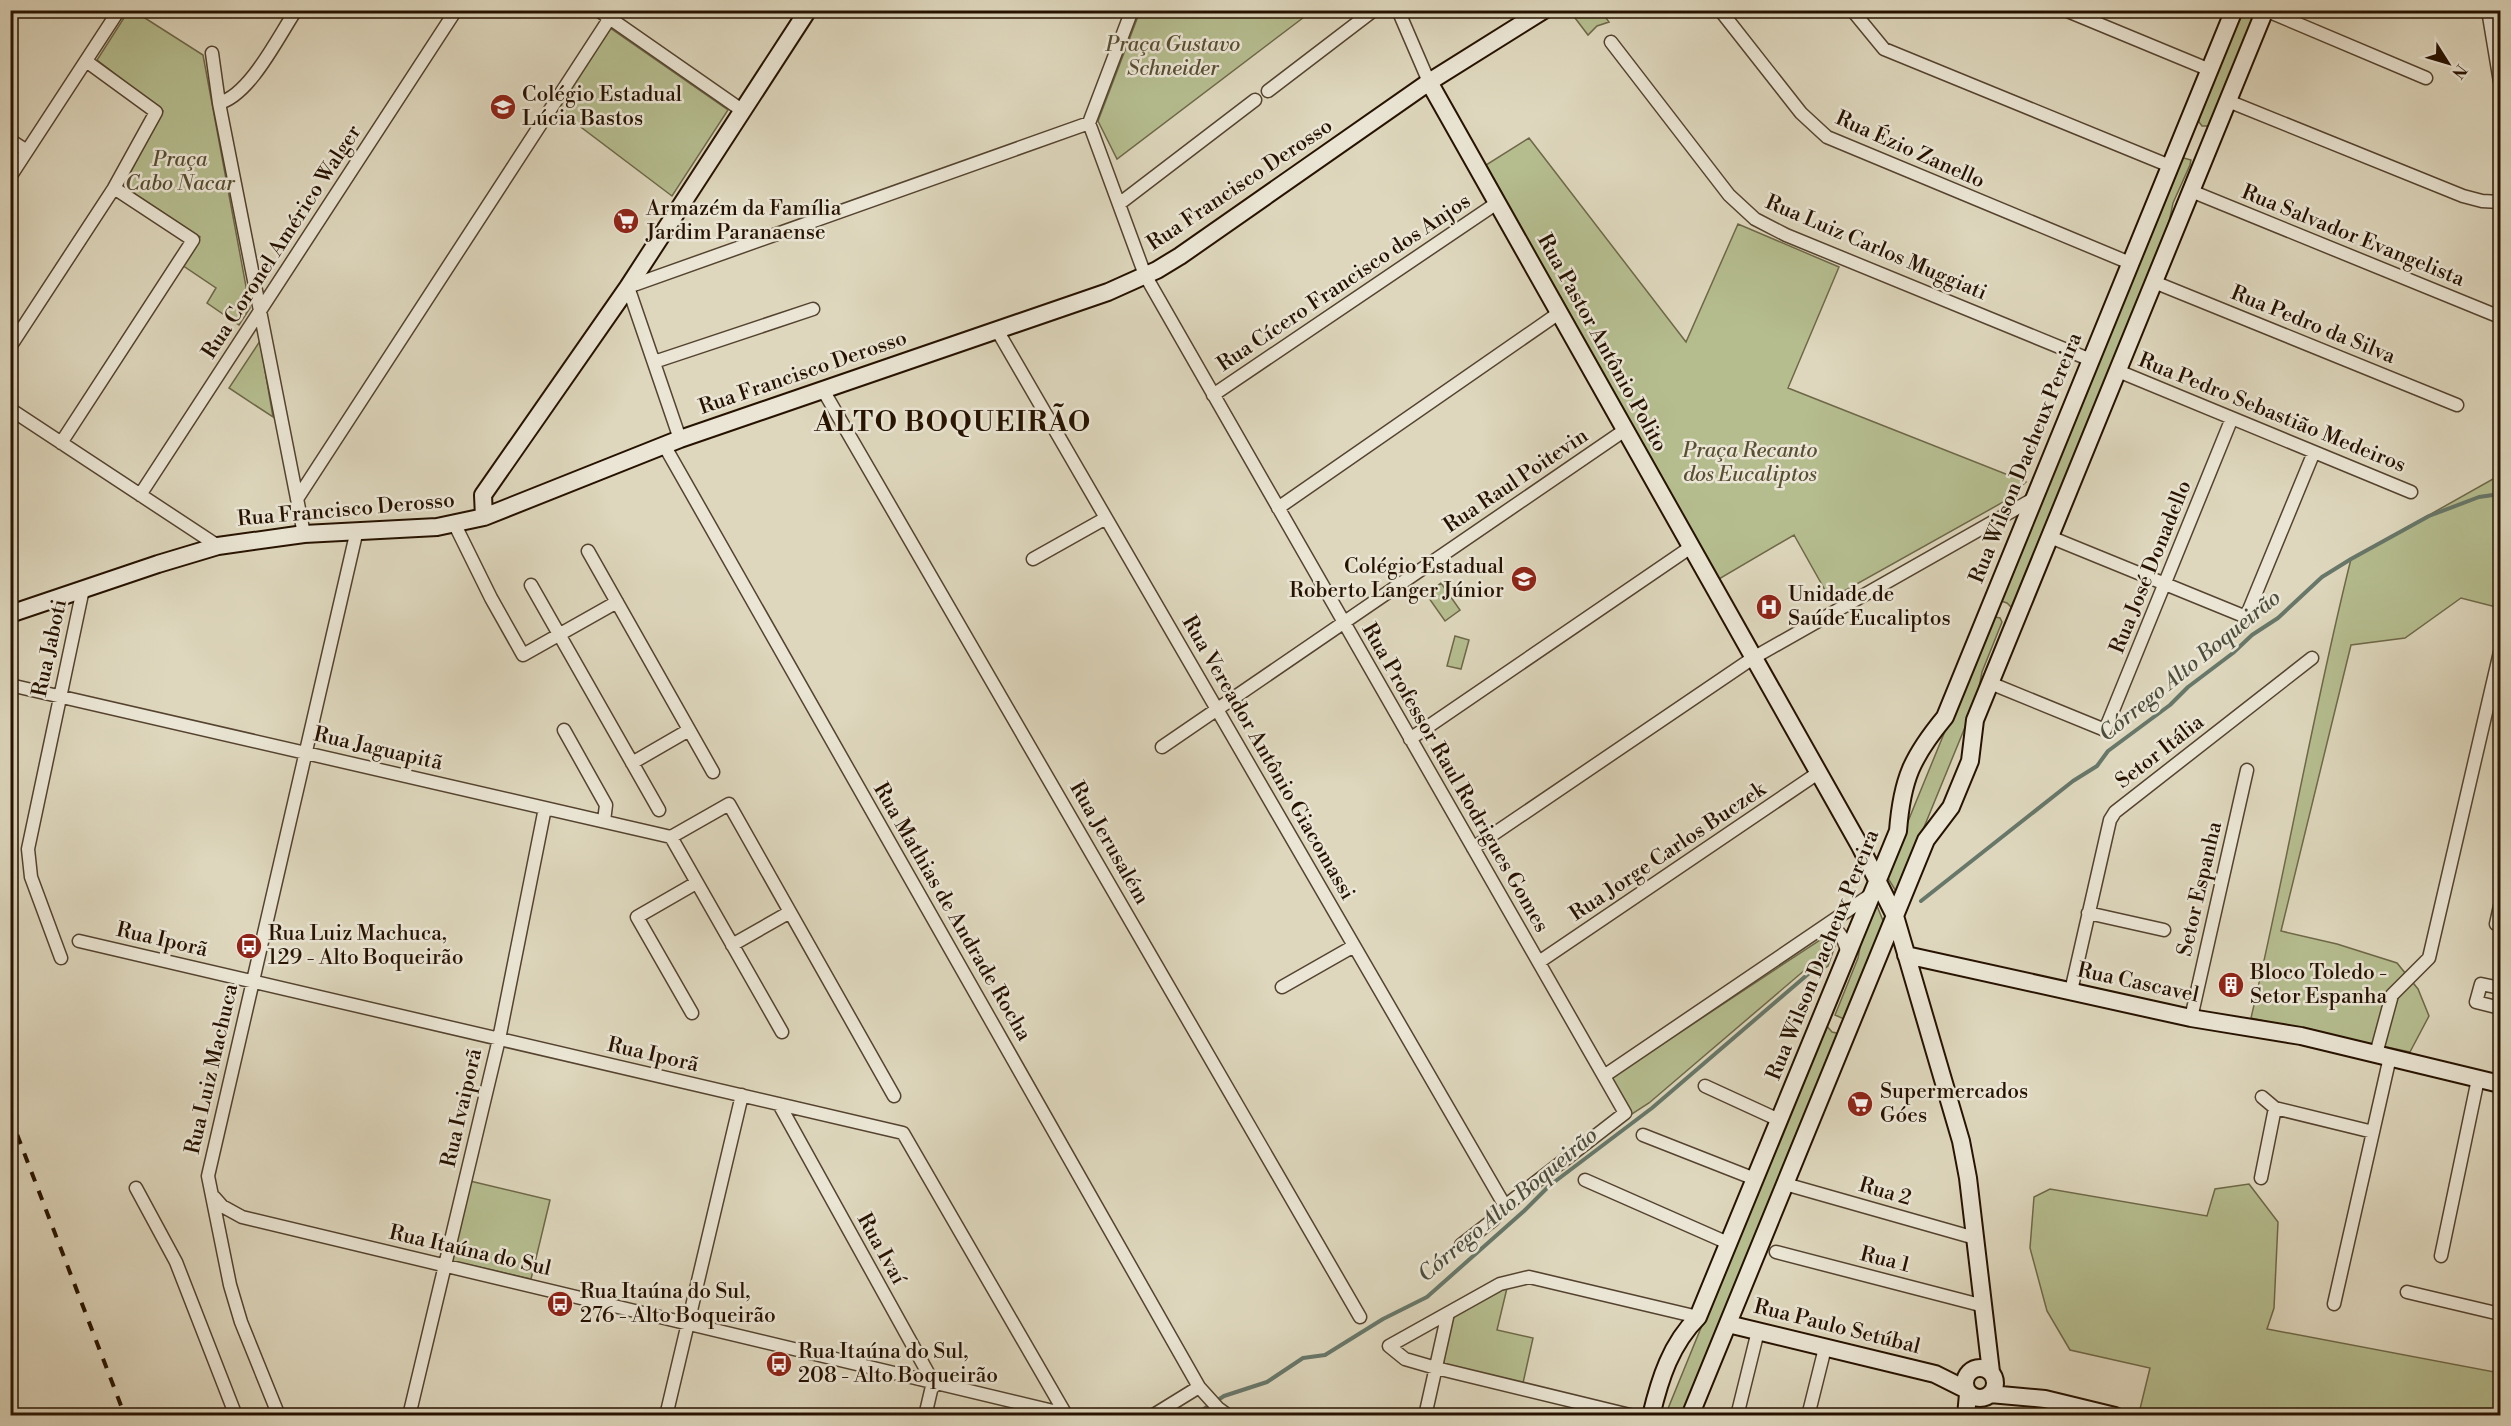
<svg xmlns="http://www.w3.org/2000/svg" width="2511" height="1426" viewBox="0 0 2511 1426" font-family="'Libre Bodoni',serif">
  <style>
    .green { fill: #b5bd8f; stroke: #6e6848; stroke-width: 1.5 }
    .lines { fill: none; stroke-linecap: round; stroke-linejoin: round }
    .stream { stroke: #677769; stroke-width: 4 }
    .street-casing { stroke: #54432f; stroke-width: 15 }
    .secondary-casing { stroke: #261200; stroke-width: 20 }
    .street { stroke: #eae5d4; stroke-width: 12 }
    .secondary { stroke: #eae5d4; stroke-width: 16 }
    .rail { stroke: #261200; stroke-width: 4; stroke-dasharray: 10 10; stroke-linecap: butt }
    .labels { text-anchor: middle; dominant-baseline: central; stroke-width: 5; stroke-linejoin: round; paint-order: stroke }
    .park-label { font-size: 21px; font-style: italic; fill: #584e32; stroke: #eae5d4 }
    .poi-label { font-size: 21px; fill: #261200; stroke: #eae5d4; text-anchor: start }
    .street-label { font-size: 21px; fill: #261200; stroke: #eae5d4 }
    .water-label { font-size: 22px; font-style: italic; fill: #4c4d3d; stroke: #eae5d4 }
    .district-label { font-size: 27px; font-weight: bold; letter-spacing: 1.5px; fill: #261200; stroke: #eae5d4 }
  </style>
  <rect width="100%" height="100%" fill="#ded7bd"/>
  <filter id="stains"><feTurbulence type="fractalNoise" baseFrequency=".00333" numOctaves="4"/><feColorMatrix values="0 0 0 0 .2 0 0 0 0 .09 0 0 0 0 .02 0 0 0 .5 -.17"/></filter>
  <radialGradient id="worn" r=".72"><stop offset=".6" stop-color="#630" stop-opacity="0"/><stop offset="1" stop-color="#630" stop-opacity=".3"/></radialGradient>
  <path class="green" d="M 129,10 L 134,11 L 203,55 L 250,308 L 239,325 L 207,303 L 216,288 L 182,265 L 200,237 L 123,186 L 163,111 L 97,60 Z
    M 1140,11 L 1140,10 L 1312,11 L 1117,159 L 1098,121 Z
    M 1577,11 L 1601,11 L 1609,22 L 1597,26 L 1588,35 L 1572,14 Z
    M 2241,11 L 2259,11 L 2211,126 L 2202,126 L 2199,122 L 2200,112 Z
    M 610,28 L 728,110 L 672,196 L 557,109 Z
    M 1529,138 L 1686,342 L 1738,224 L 1839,267 L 1788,388 L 2026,482 L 2005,501 L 1830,599 L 1794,535 L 1719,579 L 1486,165 Z
    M 2180,157 L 2191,160 L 2190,165 L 2173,203 L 2164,247 L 2014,610 L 2007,603 L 1998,600 Z
    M 260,341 L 273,417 L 229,388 Z
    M 2500,475 L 2500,608 L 2461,598 L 2405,638 L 2351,645 L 2281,931 L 2337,944 L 2397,963 L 2418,989 L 2429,1016 L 2410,1052 L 2251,1018 C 2287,865 2313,711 2351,559 Z
    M 1441,583 L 1460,610 L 1445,621 L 1426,594 Z
    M 1995,617 L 2000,618 L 2002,622 L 1982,672 L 1977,698 L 1897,893 L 1886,875 L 1991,619 Z
    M 1455,636 L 1469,640 L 1461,669 L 1447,666 Z
    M 1875,901 L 1884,923 L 1844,1019 L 1835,1015 L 1858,958 L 1863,931 Z
    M 1826,936 L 1834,939 L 1836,943 L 1828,966 L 1819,972 L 1813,963 L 1649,1103 L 1632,1114 L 1611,1078 Z
    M 1825,1024 L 1832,1032 L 1841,1034 L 1683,1415 L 1665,1416 Z
    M 470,1181 L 550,1200 L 531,1279 L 452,1261 Z
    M 2249,1184 L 2278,1222 L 2274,1308 L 2267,1329 L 2500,1373 L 2500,1415 L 2171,1415 L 2140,1409 L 2150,1368 L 2070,1350 L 2047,1311 L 2030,1248 L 2034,1197 L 2050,1189 L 2207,1216 L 2215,1189 Z
    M 1507,1288 L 1497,1330 L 1533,1338 L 1523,1383 L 1445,1364 L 1443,1361 C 1445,1351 1445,1338 1448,1328 C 1456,1305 1487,1297 1507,1288 Z"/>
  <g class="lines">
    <path class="stream" d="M 1921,901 L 2073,781 L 2097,766 L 2108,751 L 2170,705 L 2188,687 L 2233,653 L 2252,635 L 2278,618 L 2322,577 L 2351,559 L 2429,516 L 2479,497 L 2500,494
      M 1193,1416 L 1224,1396 L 1267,1382 L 1303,1358 L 1325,1355 L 1383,1319 L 1427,1297 L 1524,1211 L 1549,1186 L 1652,1108 L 1814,969"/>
    <g class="street-casing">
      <path id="street" d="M 598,10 L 743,111
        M 1132,10 L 1089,123 L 1145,275 L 1625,1113 L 1505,1206 L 1493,1220 L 1461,1245
        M 1398,10 L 1429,82
        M 1720,10 L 1801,113 L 1827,137 L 2130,263
        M 1852,10 L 1884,49 L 2170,166
        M 2065,10 L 2210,70
        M 2265,10 L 2426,78
        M 2488,10 L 2500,82
        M 1611,42 L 1729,195 L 1755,219 L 1786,235 L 2091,360
        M 212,53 L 219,103 L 304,534
        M 1268,91 L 1374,10
        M 2228,101 L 2463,196 L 2482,201 L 2500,202
        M 219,103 C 250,95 278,37 296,10
        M 10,140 L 27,151
        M 10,177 L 119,10
        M 2191,191 L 2500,317
        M 1119,204 L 1255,100
        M 2154,282 L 2457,405
        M 997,330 L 1505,1206
        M 10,347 L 114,188 L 156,112 L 86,61
        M 654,362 L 813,309
        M 2118,371 L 2411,492
        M 823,390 L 1360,1317
        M 1213,395 L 1497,203
        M 10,409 L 218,546
        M 680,439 L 628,287 L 1089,123
        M 61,443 L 193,240 L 114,188
        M 664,445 L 1199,1387 L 1218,1408 L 1229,1416
        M 140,495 L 456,10
        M 297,499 L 615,10
        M 1278,508 L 1559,313
        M 455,525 L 491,598 L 523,655 L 617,602
        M 2050,537 L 2246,617 L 2314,452
        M 588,551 L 713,772
        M 1033,559 L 1106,518
        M 531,585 L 659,810
        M 1990,683 L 2105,730 L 2232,418
        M 10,685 L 671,837 L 729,804 L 894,1096
        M 564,730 L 606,805 L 604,821
        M 1410,739 L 1691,547
        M 1162,747 L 1625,430
        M 632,763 L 689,730
        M 671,837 L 782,1032
        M 1473,848 L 1753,658 L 2035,498
        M 2500,906 L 2496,924 L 2500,925
        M 2088,913 L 2164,930
        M 1819,931 C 1839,924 1843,936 1848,954
        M 79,941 L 903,1133 L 1065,1413
        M 732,945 L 790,912
        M 61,958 L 31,877 L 28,849 L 83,589
        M 1539,962 L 1818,773
        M 1282,987 L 1354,946
        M 2500,988 L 2481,984 L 2476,1002 L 2500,1008
        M 2071,991 L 2110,820 L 2115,812 L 2312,658
        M 692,1013 L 637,917 L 696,883
        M 2191,1018 L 2247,770
        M 2376,1054 L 2392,995 L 2429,958 L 2500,652
        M 1604,1076 L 1872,894
        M 1705,1086 L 1779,1120
        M 2262,1097 L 2275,1108 L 2373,1132
        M 779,1104 L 933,1382 L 925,1416
        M 1643,1135 L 1755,1179
        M 2261,1178 L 2275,1108
        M 1585,1180 L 1728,1243
        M 1785,1184 L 1975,1238
        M 136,1188 L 176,1262 L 236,1416
        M 214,1197 L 222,1206 L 242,1217 L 1074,1416
        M 1776,1252 L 1984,1306
        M 2441,1256 L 2478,1079
        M 2407,1292 L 2500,1314
        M 2334,1304 L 2390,1057
        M 279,1416 L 241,1322 L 230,1285 L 208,1176 L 357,530
        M 409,1416 L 499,1039 L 545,808
        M 666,1416 L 742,1095
        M 1152,1416 L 1199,1387
        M 1425,1416 L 1448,1313
        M 1634,1416 L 1436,1368 L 1405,1359 L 1389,1346 L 1500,1284 L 1529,1277 L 1698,1317
        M 1737,1416 L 1758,1331
        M 1808,1416 L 1825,1348"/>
    </g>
    <g class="secondary-casing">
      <path id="secondary" d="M 1429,82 L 1860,846 L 1895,916 L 1961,1141 L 1968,1178 L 1991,1372
        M 484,517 L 483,495 L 628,287 L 808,10
        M 10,614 L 158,564 L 218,546 L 304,534 L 437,527 L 484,517 L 680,439 L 1108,292 L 1157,270 L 1180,256 L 1429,82 L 1544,10
        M 1906,955 L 2191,1018 L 2301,1036 L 2500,1084
        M 1728,1324 L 1935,1374 L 1965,1389
        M1965 1383a15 15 0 1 1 30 0a15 15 0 1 1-30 0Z
        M 1990,1394 L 2045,1399 L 2115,1416
        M 1651,1416 C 1660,1378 1671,1344 1698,1317 L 1898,831 C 1902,779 1912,757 1945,717 L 2234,10
        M 1690,1416 L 1926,840 L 1951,807 L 1970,761 L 1975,720 L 2265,10
        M 1966,1416 L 1968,1394"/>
    </g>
    <use href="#street" class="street"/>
    <use href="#secondary" class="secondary"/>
    <path class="rail" d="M 10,1116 L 125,1416"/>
  </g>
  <defs>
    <g id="school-disc" transform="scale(1.35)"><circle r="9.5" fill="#8f2418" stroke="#eae5d4"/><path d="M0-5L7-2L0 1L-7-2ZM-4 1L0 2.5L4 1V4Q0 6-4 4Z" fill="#fff"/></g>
    <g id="supermarket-disc" transform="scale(1.35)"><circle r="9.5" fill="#8f2418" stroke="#eae5d4"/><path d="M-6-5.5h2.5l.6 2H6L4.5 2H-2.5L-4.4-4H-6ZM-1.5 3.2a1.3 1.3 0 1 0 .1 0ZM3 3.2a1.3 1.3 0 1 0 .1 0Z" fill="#fff"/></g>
    <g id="hospital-disc" transform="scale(1.35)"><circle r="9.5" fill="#8f2418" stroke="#eae5d4"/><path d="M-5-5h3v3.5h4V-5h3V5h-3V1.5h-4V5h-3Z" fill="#fff"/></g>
    <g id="bus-disc" transform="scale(1.35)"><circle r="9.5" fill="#8f2418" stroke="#eae5d4"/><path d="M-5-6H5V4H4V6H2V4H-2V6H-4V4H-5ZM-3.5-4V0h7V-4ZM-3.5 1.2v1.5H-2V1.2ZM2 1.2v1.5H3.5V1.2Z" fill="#fff"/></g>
    <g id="building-disc" transform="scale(1.35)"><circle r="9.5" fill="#8f2418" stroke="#eae5d4"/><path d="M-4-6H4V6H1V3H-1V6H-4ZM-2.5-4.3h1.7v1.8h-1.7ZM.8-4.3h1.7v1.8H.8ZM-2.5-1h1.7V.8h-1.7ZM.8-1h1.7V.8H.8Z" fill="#fff"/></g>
  </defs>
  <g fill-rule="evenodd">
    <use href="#school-disc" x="503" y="107"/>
    <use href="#supermarket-disc" x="626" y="221"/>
    <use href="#school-disc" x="1524" y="579"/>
    <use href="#hospital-disc" x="1769" y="607"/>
    <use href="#bus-disc" x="249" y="946"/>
    <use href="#building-disc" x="2231" y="985"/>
    <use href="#supermarket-disc" x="1860" y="1104"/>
    <use href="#bus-disc" x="560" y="1304"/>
    <use href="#bus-disc" x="779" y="1364"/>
  </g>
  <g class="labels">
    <g class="park-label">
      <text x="1173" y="45">Praça Gustavo<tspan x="1173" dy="24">Schneider</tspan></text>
      <text x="180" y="160">Praça<tspan x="180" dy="24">Cabo Nacar</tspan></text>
      <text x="1750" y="451">Praça Recanto<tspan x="1750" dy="24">dos Eucaliptos</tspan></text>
    </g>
    <g class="poi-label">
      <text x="522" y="95">Colégio Estadual<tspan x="522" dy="24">Lúcia Bastos</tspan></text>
      <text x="646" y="209">Armazém da Família<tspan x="646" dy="24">Jardim Paranaense</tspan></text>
      <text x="1504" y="567" text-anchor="end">Colégio Estadual<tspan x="1504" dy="24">Roberto Langer Júnior</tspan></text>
      <text x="1788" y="595">Unidade de<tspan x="1788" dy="24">Saúde Eucaliptos</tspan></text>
      <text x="268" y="934">Rua Luiz Machuca,<tspan x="268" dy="24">129 - Alto Boqueirão</tspan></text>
      <text x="2250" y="973">Bloco Toledo -<tspan x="2250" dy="24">Setor Espanha</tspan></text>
      <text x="1880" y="1092">Supermercados<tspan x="1880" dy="24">Góes</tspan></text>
      <text x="580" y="1292">Rua Itaúna do Sul,<tspan x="580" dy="24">276 - Alto Boqueirão</tspan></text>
      <text x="798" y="1352">Rua Itaúna do Sul,<tspan x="798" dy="24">208 - Alto Boqueirão</tspan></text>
    </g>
    <g class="street-label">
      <text transform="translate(1910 150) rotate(24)">Rua Ézio Zanello</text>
      <text transform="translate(1240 185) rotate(-34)">Rua Francisco Derosso</text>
      <text transform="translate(2353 236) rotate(22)">Rua Salvador Evangelista</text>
      <text transform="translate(282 242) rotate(-57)">Rua Coronel Américo Walger</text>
      <text transform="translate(1876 248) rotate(23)">Rua Luiz Carlos Muggiati</text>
      <text transform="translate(1344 283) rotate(-34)">Rua Cícero Francisco dos Anjos</text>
      <text transform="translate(2313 325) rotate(22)">Rua Pedro da Silva</text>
      <text transform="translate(1602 343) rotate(61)">Rua Pastor Antônio Polito</text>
      <text transform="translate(803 373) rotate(-19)">Rua Francisco Derosso</text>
      <text transform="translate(2272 413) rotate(22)">Rua Pedro Sebastião Medeiros</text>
      <text transform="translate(2026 458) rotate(-68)">Rua Wilson Dacheux Pereira</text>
      <text transform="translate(1516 481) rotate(-34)">Rua Raul Poitevin</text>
      <text transform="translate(346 510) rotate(-5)">Rua Francisco Derosso</text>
      <text transform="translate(2151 567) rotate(-68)">Rua José Donadello</text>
      <text transform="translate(50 648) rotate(-78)">Rua Jaboti</text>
      <text transform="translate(378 749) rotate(13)">Rua Jaguapitã</text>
      <text transform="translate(2160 752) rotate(-38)">Setor Itália</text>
      <text transform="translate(1268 758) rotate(60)">Rua Vereador Antônio Giacomassi</text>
      <text transform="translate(1455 778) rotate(60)">Rua Professor Raul Rodrigues Gomes</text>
      <text transform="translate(1109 843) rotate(60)">Rua Jerusalém</text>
      <text transform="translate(1668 852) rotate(-34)">Rua Jorge Carlos Buczek</text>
      <text transform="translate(2200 889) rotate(-77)">Setor Espanha</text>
      <text transform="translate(952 912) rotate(60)">Rua Mathias de Andrade Rocha</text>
      <text transform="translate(162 940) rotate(13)">Rua Iporã</text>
      <text transform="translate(1823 955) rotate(-68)">Rua Wilson Dacheux Pereira</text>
      <text transform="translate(2138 983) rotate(12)">Rua Cascavel</text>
      <text transform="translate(653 1055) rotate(13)">Rua Iporã</text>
      <text transform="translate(212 1069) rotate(-77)">Rua Luiz Machuca</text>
      <text transform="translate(462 1108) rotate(-77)">Rua Ivaiporã</text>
      <text transform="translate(1885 1192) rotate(16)">Rua 2</text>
      <text transform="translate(881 1249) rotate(61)">Rua Ivaí</text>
      <text transform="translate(470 1251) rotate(13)">Rua Itaúna do Sul</text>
      <text transform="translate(1885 1260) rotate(14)">Rua 1</text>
      <text transform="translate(1837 1327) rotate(14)">Rua Paulo Setúbal</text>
    </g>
    <g class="water-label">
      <text transform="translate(2190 666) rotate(-39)">Córrego Alto Boqueirão</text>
      <text transform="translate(1508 1205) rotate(-40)">Córrego Alto Boqueirão</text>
    </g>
    <g class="district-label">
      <text x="953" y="423">ALTO BOQUEIRÃO</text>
    </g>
  </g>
  <rect width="2511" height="1426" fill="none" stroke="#ded7bd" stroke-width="36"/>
  <rect x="12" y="12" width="2487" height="1402" fill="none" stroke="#261200" stroke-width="3"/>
  <rect x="18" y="18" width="2475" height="1390" fill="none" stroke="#261200" stroke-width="1.5"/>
  <g transform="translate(2448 63) rotate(127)" stroke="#eae5d4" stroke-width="4.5" paint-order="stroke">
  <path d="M0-4.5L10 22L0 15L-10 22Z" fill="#261200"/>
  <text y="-9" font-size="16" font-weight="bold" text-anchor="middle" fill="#261200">N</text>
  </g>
  <rect width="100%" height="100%" filter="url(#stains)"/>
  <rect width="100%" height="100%" fill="url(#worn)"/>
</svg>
